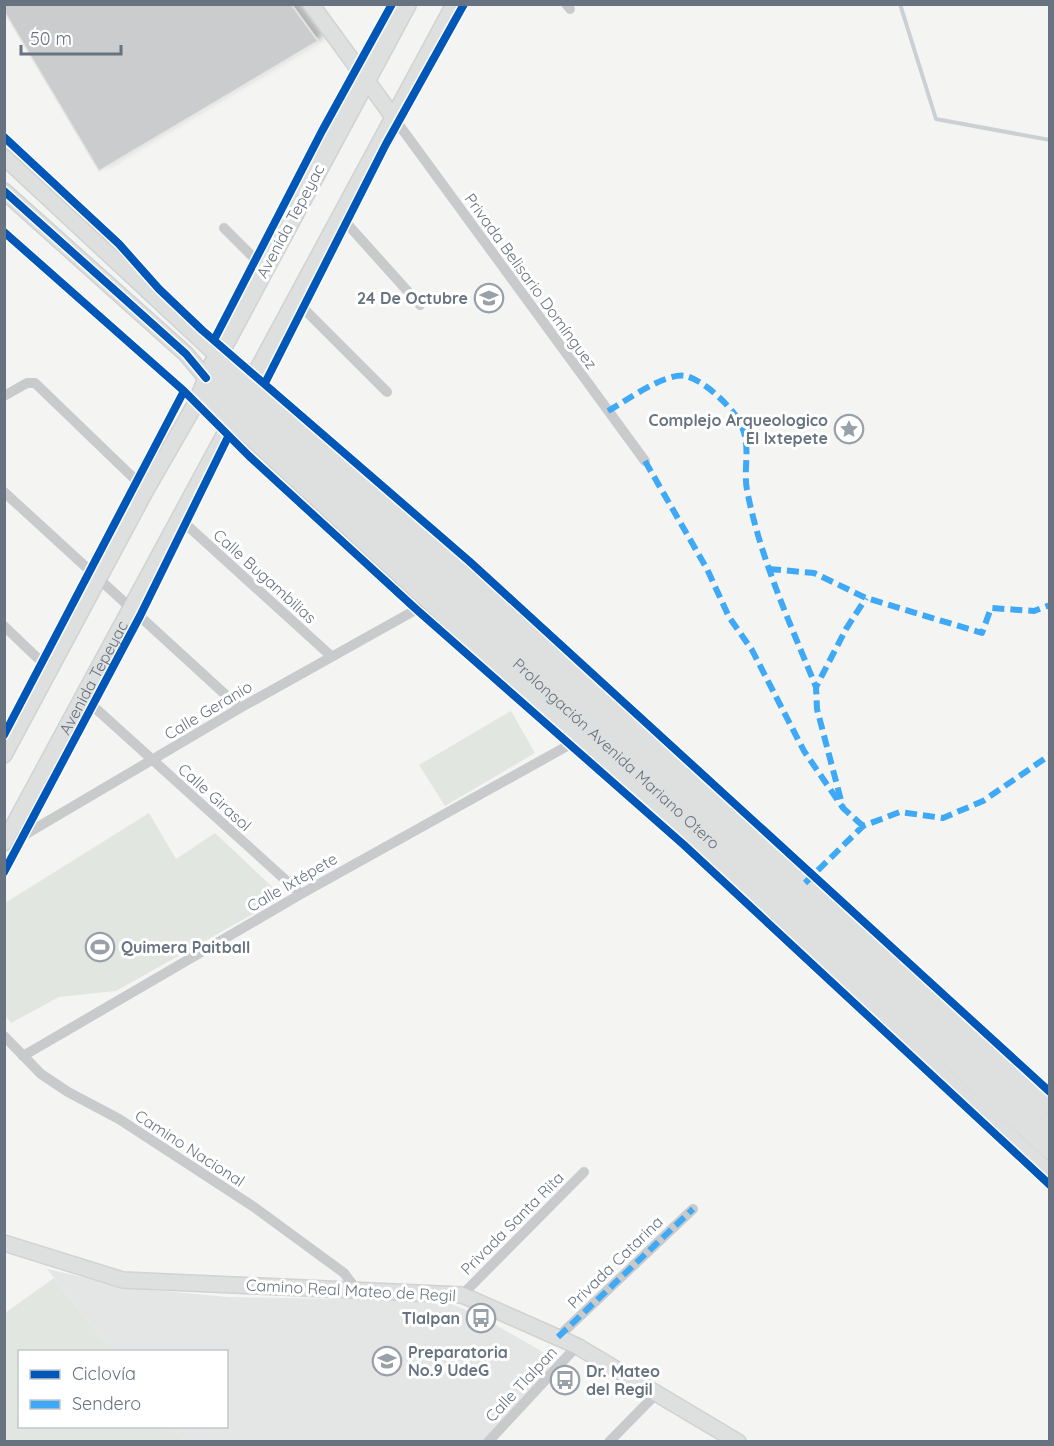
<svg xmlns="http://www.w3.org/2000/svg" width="1054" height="1446" viewBox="0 0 1054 1446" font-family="Quicksand,sans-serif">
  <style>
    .built { fill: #e4e6e5 }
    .green { fill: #e2e6e1 }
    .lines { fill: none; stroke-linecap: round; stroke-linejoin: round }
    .stream { stroke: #cad0d4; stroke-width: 4 }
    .building { fill: #cbcccd; stroke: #e4e4e2; stroke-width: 1.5; filter: url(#shadow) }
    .secondary-casing { stroke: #d1d2d2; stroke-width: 18 }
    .primary-casing { stroke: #d1d2d3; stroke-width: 21 }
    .street { stroke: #c9cacb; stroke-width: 10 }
    .secondary { stroke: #dedfdf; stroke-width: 15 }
    .primary { stroke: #dedfdf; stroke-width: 18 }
    .quiet { stroke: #3fa9f5; stroke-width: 6; stroke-dasharray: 12 6; stroke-linecap: butt }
    .cycleway-casing { stroke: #fff; stroke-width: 11 }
    .cycleway { stroke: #0057b8; stroke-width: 8 }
    .labels { text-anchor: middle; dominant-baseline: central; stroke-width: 6; stroke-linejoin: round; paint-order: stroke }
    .street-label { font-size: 16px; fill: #677380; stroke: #fff }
    .poi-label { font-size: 16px; font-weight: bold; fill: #677380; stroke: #fff; text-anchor: end }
  </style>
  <defs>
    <filter id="shadow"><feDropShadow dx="5.5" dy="-5.5" stdDeviation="3" flood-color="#0004"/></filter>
  </defs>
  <rect width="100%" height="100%" fill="#f4f4f3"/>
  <path class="built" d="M 47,1269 L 130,1288 L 228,1297 L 421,1300 L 451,1304 L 480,1316 L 543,1352 L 551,1370 L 485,1441 L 184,1441 L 172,1427 L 226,1426 L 226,1352 L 112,1351 Z"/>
  <path class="green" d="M 511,711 L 535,753 L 445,806 L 419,765 Z
    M 149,813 L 176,859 L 215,833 L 283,897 L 116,991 L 59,997 L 11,1023 L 5,1015 L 5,903 Z
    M 54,1278 L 112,1351 L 20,1352 L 20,1426 L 172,1427 L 184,1441 L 5,1441 L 5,1313 Z"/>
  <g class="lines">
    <path class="stream" d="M 900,4 L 936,119 L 1050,140"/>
  </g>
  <path class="building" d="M 4,4 L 291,4 L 318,41 L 99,171 L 4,11 Z"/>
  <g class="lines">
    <g class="secondary-casing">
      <g id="secondary">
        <path d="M 311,4 L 394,118"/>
        <path d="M 4,157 L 218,356 L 253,383 L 1050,1106"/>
        <path d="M 4,191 L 186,354 L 206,378 L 196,403 L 146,490 L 4,755"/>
        <path d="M 201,392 L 1050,1173"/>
        <path id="s1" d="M 4,843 L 236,413"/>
        <path d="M 4,1243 L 123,1280 L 462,1295 L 577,1346 L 738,1442"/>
      </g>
    </g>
    <g class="primary-casing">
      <g id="primary">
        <path id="s2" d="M 407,4 L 206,378 L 1050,1150"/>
        <path d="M 212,367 L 246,394 L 1050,1128"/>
        <path d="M 241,403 L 456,4"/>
        <path d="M 689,792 L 720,805"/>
        <path d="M 671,808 L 688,841"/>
        <path d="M 927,995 L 941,1022"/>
        <path d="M 890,1027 L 925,1041"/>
      </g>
    </g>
    <path class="street" d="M 566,4 L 570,9
      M 394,118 L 645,461
      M 341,217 L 420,305
      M 224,228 L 265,269
      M 296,301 L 387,392
      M 4,396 L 27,383 L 35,383 L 146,490
      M 4,492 L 240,708
      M 179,518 L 331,656
      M 4,626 L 50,670
      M 83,697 L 301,894
      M 4,847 L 240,708 L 428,603
      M 4,1036 L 41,1074 L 68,1092 L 119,1119 L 254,1207 L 344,1273 L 356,1289
      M 23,1056 L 301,894 L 578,740
      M 462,1295 L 584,1172
      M 558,1337 L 693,1209
      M 488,1442 L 577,1346
      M 609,1442 L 658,1392"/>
    <use href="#secondary" class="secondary"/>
    <use href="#primary" class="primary"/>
    <path class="quiet" d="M 608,411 C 626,401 665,372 686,376 C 705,381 735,409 742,427 C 751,448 743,469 747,490 C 760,558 790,623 816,687
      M 645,461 L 707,569 L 729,617 L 752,650 L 804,751 L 843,808
      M 769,569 L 814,573 L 866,598 L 982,633 L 991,608 L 1034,611 L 1050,605
      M 863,826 L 843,808 L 817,709 L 816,687 L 846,629 L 866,598
      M 805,883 L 863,826 L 900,812 L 943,818 L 983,801 L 1050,755
      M 558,1337 L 693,1209"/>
    <g class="cycleway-casing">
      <path id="cycleway" d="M 4,137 L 119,244 L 159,289 L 202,330 L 469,561 L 1050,1092
        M 4,191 L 186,354 L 206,378
        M 4,232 L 184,391 L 249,456 L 417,610 L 684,845 L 1050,1185
        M 214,340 L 322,131 L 392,4
        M 265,383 L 386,144 L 464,4
        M 4,735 L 184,391
        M 4,872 L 140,616 L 228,437"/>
    </g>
    <use href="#cycleway" class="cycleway"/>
  </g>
  <defs>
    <g id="school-ring" transform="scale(1.5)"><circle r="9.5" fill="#fff" stroke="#98a0a8" stroke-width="1.5"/><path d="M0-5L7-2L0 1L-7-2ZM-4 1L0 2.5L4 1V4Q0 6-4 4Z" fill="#98a0a8"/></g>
    <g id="sight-ring" transform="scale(1.5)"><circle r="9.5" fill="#fff" stroke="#98a0a8" stroke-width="1.5"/><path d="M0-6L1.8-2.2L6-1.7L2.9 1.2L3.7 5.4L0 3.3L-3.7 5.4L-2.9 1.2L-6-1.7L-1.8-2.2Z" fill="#98a0a8"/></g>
    <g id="stadium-ring" transform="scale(1.5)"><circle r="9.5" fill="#fff" stroke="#98a0a8" stroke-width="1.5"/><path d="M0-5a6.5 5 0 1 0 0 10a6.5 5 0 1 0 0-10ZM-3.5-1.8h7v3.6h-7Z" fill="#98a0a8"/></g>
    <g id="bus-ring" transform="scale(1.5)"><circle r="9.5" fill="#fff" stroke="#98a0a8" stroke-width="1.5"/><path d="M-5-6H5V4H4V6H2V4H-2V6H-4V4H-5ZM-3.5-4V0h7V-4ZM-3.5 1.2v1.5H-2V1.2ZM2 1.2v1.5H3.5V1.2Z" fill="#98a0a8"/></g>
    <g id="university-ring" transform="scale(1.5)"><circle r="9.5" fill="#fff" stroke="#98a0a8" stroke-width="1.5"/><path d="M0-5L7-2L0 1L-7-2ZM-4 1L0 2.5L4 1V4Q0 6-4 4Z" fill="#98a0a8"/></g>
  </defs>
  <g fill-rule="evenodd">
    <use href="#school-ring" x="489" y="298"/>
    <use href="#sight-ring" x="849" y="429"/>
    <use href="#stadium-ring" x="100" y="947"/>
    <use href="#bus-ring" x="481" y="1318"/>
    <use href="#university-ring" x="387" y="1361"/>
    <use href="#bus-ring" x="565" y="1380"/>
  </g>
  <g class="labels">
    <g class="street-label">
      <text transform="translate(290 221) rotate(-62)">Avenida Tepeyac</text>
      <text transform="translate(531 281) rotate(54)">Privada Belisario Domínguez</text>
      <text transform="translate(265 576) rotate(42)">Calle Bugambilias</text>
      <text stroke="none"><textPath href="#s1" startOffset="188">Avenida Tepeyac</textPath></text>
      <text transform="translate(208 710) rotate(-31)">Calle Geranio</text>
      <text stroke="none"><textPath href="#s2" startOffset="981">Prolongación Avenida Mariano Otero</textPath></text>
      <text transform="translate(215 797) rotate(42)">Calle Girasol</text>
      <text transform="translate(292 882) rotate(-30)">Calle Ixtépete</text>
      <text transform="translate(190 1148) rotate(33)">Camino Nacional</text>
      <text transform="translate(512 1223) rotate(-45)">Privada Santa Rita</text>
      <text transform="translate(615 1262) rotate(-44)">Privada Catarina</text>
      <text transform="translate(351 1290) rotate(3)">Camino Real Mateo de Regil</text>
      <text transform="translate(521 1384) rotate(-47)">Calle Tlalpan</text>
    </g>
    <g class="poi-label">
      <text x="468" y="298">24 De Octubre</text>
      <text x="828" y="420">Complejo Arqueologico<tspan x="828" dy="18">El Ixtepete</tspan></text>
      <text x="121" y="947" text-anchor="start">Quimera Paitball</text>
      <text x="460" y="1318">Tlalpan</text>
      <text x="408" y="1352" text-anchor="start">Preparatoria<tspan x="408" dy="18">No.9 UdeG</tspan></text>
      <text x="586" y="1371" text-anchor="start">Dr. Mateo<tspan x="586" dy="18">del Regil</tspan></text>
    </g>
  </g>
  <rect width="1054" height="1446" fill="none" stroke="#677380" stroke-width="12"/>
  <rect x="18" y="1350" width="210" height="78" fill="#ffffff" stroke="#c2c7cc" stroke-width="1.5"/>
  <rect x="30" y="1370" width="30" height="9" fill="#0057b8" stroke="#c2c7cc" stroke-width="1.5"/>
  <text x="72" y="1380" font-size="18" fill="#677380">Ciclovía</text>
  <rect x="30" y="1400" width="30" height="9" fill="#3fa9f5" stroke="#c2c7cc" stroke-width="1.5"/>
  <text x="72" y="1410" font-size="18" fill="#677380">Sendero</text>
  <path d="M21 45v9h100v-9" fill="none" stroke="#677380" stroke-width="3"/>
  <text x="30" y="45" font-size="18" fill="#677380" stroke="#ffffff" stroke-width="4.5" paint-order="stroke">50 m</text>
</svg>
